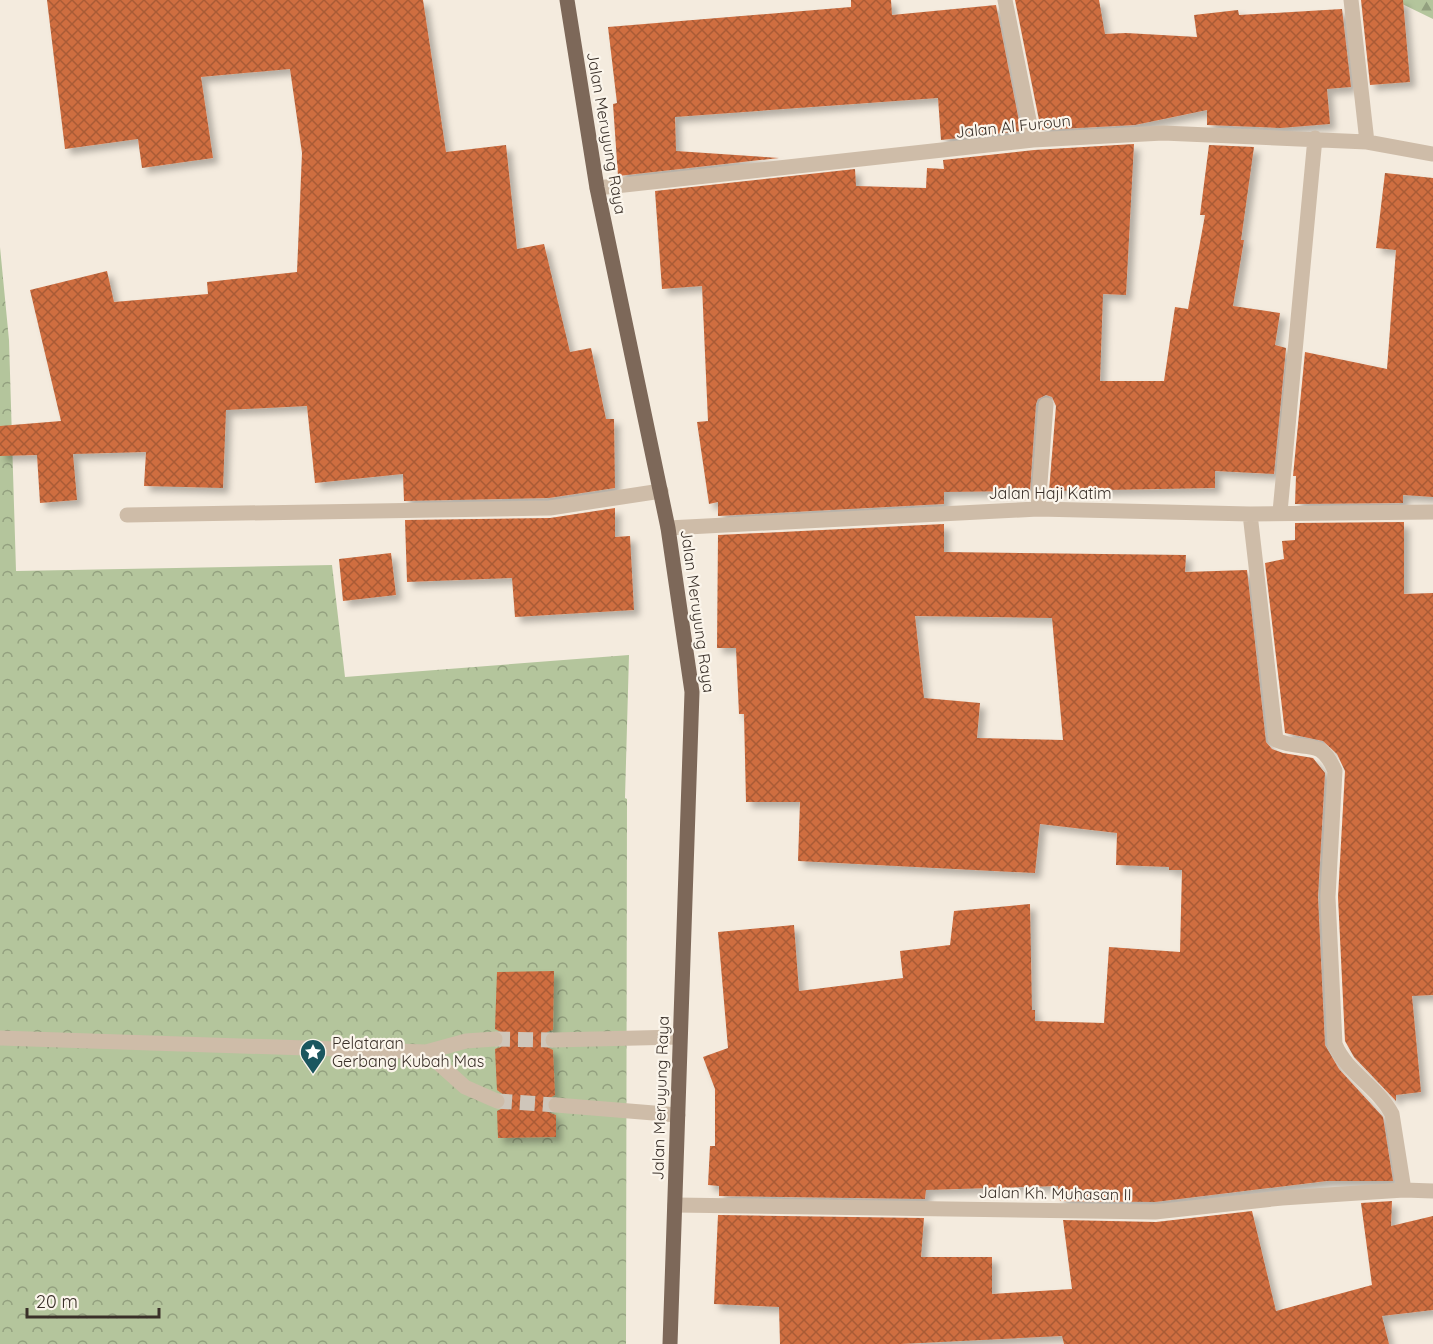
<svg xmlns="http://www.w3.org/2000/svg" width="1433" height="1344" viewBox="0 0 1433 1344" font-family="Quicksand,sans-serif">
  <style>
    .forest { fill: url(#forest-firs) }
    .park { fill: url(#park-crowns) }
    .building { fill: url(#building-cross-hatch); fill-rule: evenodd; filter: url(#shadow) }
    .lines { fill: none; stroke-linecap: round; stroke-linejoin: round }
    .minor-tunnel { stroke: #cfc6ba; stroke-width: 15; stroke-dasharray: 15 8; stroke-linecap: butt }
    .minor { stroke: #cebca8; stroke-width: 15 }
    .major { stroke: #7d6859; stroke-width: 15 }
    .labels { text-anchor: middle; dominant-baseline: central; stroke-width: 4.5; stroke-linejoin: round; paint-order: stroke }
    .street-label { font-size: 16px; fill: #3a3029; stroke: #fbf5eb }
    .poi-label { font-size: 16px; fill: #3a3029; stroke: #fbf5eb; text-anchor: start }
  </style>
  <defs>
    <pattern id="forest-firs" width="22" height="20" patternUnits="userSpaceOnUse" patternTransform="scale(1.5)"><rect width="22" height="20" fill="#b4c59c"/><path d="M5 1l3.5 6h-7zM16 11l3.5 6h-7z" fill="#93a07f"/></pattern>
    <pattern id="park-crowns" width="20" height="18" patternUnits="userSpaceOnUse" patternTransform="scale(1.5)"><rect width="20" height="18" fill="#b4c59c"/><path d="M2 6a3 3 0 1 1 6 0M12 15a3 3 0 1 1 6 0" fill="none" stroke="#93a07f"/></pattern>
    <pattern id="building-cross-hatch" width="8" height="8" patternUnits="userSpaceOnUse" patternTransform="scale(1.5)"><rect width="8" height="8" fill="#cf6e41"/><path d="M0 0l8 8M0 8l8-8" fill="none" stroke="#a95b36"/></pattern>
    <filter id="shadow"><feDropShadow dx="5.5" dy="5.5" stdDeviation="3" flood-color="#0004"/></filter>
  </defs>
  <rect width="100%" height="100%" fill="#f4ebde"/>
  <path class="forest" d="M 1394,0 L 1433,0 L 1433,19 Z"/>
  <path class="park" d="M 0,247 L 9,340 L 16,571 L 332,565 L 345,677 L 629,655 L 625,798 L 627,799 L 626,1344 L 0,1344 Z"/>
  <path class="building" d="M 47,0 L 423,0 L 446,152 L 506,145 L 517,249 L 544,244 L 570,352 L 591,348 L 606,419 L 614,419 L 615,488 L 549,498 L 404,501 L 403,474 L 315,483 L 307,406 L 226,410 L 223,488 L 144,486 L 146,452 L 73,454 L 77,500 L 40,503 L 37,455 L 0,456 L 0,426 L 61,421 L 30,290 L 107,271 L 114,302 L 208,294 L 207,282 L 297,272 L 302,153 L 290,69 L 201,77 L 213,158 L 142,168 L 138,139 L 65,149 Z
    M 851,0 L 891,0 L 892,15 L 996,5 L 1021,131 L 941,140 L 938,98 L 675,117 L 676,151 L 779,158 L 618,176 L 613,104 L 617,103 L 608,27 L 851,7 Z
    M 1015,0 L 1099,0 L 1105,34 L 1126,33 L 1197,37 L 1194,15 L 1238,10 L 1239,15 L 1342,9 L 1351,87 L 1327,89 L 1330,124 L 1281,128 L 1207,125 L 1207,110 L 1135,125 L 1041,130 Z
    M 1361,0 L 1403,0 L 1410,82 L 1370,85 Z
    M 1134,144 L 1126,295 L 1103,294 L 1100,381 L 1164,381 L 1175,307 L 1188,309 L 1205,215 L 1200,215 L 1209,145 L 1254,147 L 1241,240 L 1244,240 L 1233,306 L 1280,313 L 1275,345 L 1286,348 L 1274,474 L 1215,471 L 1215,488 L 1049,491 L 1056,406 L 1052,397 L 1046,395 L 1038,399 L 1036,404 L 1030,491 L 944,492 L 944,504 L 718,516 L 718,502 L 709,504 L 697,422 L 708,421 L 702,286 L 662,289 L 655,191 L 855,169 L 856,186 L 926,188 L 927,168 L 944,169 L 943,160 L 1034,150 Z
    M 1385,173 L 1433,178 L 1433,497 L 1403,495 L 1403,503 L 1295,504 L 1296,476 L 1293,476 L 1305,352 L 1387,369 L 1396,250 L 1376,248 Z
    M 615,508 L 615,537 L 630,536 L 634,610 L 515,617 L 512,578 L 407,582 L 405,520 L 550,518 Z
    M 1404,522 L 1404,594 L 1433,593 L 1433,995 L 1412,996 L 1421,1092 L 1396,1095 L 1396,1101 L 1354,1057 L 1345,1041 L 1338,897 L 1345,771 L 1337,754 L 1323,741 L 1285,733 L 1265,563 L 1284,559 L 1282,541 L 1295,540 L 1295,523 Z
    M 944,524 L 944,552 L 1186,555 L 1185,572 L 1247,570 L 1266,742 L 1272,749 L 1283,753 L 1313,758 L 1325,773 L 1318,897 L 1325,1045 L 1339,1069 L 1383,1117 L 1393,1181 L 1327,1181 L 1155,1202 L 1060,1201 L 1058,1186 L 926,1190 L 925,1199 L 719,1196 L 719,1186 L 708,1185 L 710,1146 L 715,1146 L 715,1089 L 703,1057 L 728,1048 L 718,932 L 794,925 L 799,991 L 903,978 L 900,951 L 950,945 L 954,911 L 1030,904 L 1032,1010 L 1035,1010 L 1035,1021 L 1104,1023 L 1109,947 L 1180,952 L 1182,870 L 1169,870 L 1169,867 L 1116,865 L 1117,833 L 1040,824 L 1035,873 L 798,861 L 800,802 L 746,802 L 744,714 L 739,714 L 736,648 L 717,648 L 718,535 ZM 915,616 L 1052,618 L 1063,740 L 977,738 L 980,703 L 924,698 Z
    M 391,553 L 396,595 L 343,601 L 339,559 Z
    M 554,971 L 553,1030 L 547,1032 L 543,1040 L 545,1046 L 553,1050 L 555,1095 L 548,1099 L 546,1105 L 550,1113 L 556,1115 L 556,1137 L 498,1138 L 497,1111 L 503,1108 L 507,1101 L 504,1095 L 497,1090 L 495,1049 L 501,1047 L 505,1039 L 503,1033 L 495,1029 L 497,972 Z
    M 1392,1201 L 1391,1226 L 1433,1216 L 1433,1310 L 1382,1316 L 1389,1344 L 1064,1344 L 1062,1336 L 901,1344 L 780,1344 L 779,1307 L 714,1304 L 718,1215 L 924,1218 L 921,1257 L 992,1257 L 992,1294 L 1072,1289 L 1063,1220 L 1156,1222 L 1252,1211 L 1276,1311 L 1372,1285 L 1361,1203 Z"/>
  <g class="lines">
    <path class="minor-tunnel" d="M 495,1039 L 553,1040
      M 497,1101 L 556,1105"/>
    <path class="minor" d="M 1005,0 L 1033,140
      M 1351,0 L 1367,142
      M 597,188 L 1033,140 L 1163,133 L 1367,142 L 1433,154
      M 1038,509 L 1046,405
      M 1280,512 L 1315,138
      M 1250,514 L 1276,740 C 1305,753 1320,735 1335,771 L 1328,897 L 1335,1044 C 1346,1072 1378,1087 1392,1114 L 1404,1190
      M 127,515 L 550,508 L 661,491
      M 668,528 L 1038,509 L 1250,514 L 1433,512
      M 0,1038 L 426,1052
      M 495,1039 L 466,1041 L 426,1052 L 465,1087 L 497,1101
      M 553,1040 L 679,1037
      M 556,1105 L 678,1115
      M 675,1205 L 1155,1212 L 1282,1198 L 1404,1190 L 1433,1191"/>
    <path class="major" d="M 567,0 L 597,188 L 668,528 L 692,692 L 670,1344"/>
  </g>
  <defs>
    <g id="sight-pin" transform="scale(1.35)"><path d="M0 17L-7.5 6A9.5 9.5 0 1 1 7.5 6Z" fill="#1b565f" stroke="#fbf5eb"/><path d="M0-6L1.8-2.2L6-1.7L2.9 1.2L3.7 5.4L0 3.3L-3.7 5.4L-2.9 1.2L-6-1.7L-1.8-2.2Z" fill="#fff"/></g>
  </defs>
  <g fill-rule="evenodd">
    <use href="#sight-pin" x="313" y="1052"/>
  </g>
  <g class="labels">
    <g class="street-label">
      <text transform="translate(1013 126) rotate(-6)">Jalan Al Furoun</text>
      <text transform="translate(607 133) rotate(80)">Jalan Meruyung Raya</text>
      <text x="1050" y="493">Jalan Haji Katim</text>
      <text transform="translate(698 611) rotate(82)">Jalan Meruyung Raya</text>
      <text transform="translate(660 1098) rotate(-88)">Jalan Meruyung Raya</text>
      <text transform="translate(1055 1193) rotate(1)">Jalan Kh. Muhasan II</text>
    </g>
    <g class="poi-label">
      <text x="332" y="1043">Pelataran<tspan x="332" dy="18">Gerbang Kubah Mas</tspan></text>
    </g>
  </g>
  <path d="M27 1308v9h132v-9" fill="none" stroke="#3a3029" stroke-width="3"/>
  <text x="36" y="1308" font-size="18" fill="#3a3029" stroke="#fbf5eb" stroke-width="4.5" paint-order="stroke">20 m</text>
</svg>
